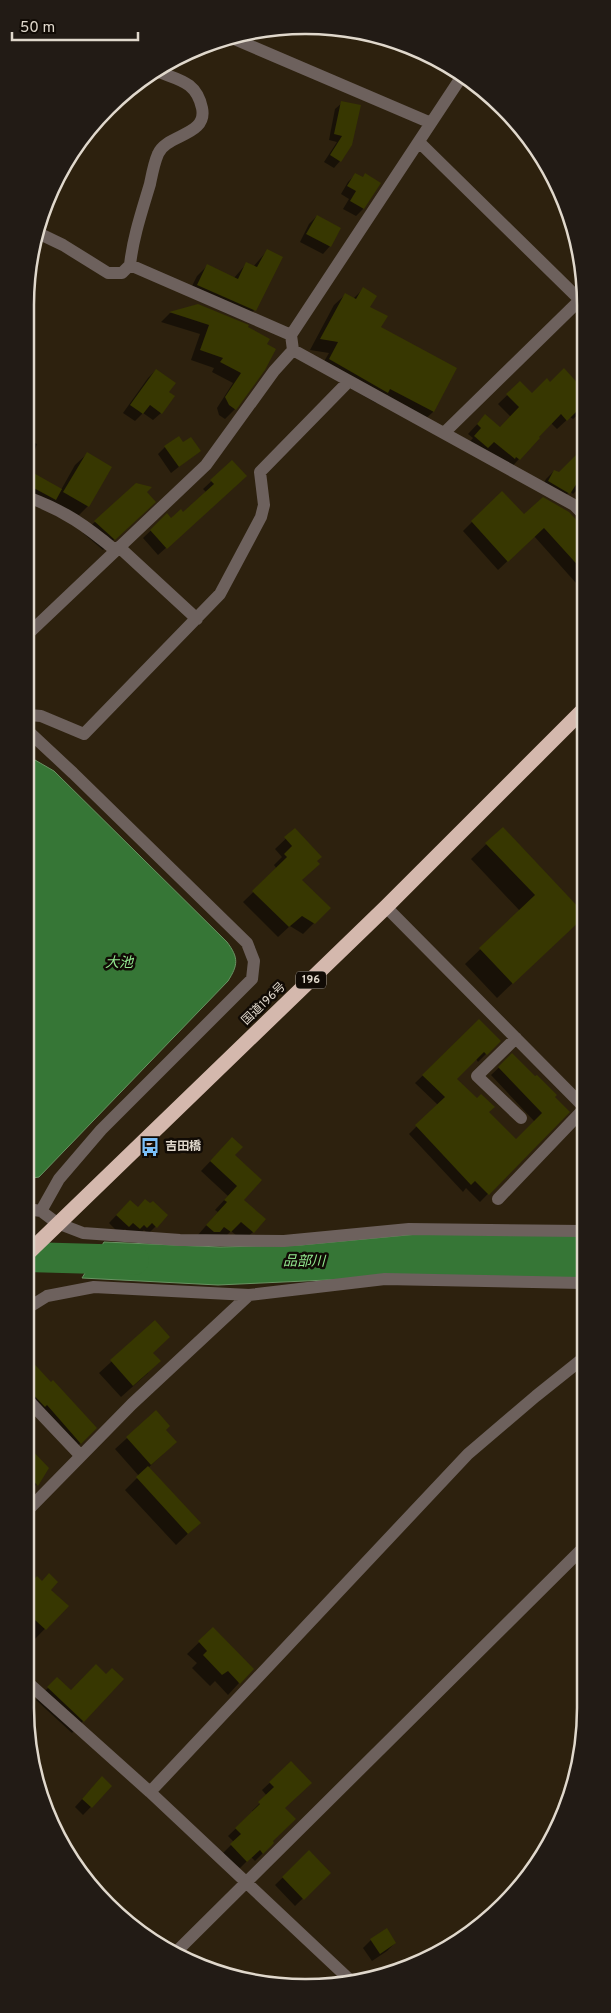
<svg xmlns="http://www.w3.org/2000/svg" width="611" height="2013" viewBox="0 0 611 2013" font-family="Overpass,'Noto Sans JP',sans-serif">
  <style>
    .water { fill: #367636; stroke: #699363 }
    .shadow { fill: #0007 }
    .lines { fill: none; stroke-linecap: round; stroke-linejoin: round }
    .river { stroke: #367636; stroke-width: 30 }
    .building { fill: #373701 }
    .minor { stroke: #6d615d; stroke-width: 12 }
    .highway { stroke: #d4b8ad; stroke-width: 15 }
    .labels { text-anchor: middle; dominant-baseline: central; stroke-width: 5; stroke-linejoin: round; paint-order: stroke }
    .shield { fill: #110b05; stroke: #a29a90; stroke-width: 1 }
    .shield-label { font-size: 11px; font-weight: bold; fill: #e0d8cc }
    .street-label { font-size: 12px; fill: #e0d8cc; stroke: #110b05 }
    .poi-label { font-size: 12px; font-weight: bold; fill: #e0d8cc; stroke: #110b05; text-anchor: start }
    .water-label { font-size: 14px; font-style: italic; fill: #93e990; stroke: #110b05 }
    .rim { fill: none; stroke: #e0d8cc; stroke-width: 2.5 }
  </style>
  <rect width="100%" height="100%" fill="#2d210e"/>
  <path class="water" d="M 29,760 L 35,760 L 54,771 L 227,942 C 239,958 238,965 228,981 L 39,1177 L 27,1179 Z
    M 418,1234 L 582,1234 L 582,1279 L 327,1280 L 218,1285 L 82,1278 L 104,1242 L 220,1247 L 301,1245 Z"/>
  <path class="shadow" d="M 342,103 L 359,106 L 340,161 L 334,168 L 324,162 L 337,142 L 329,140 L 335,109 Z
    M 356,174 L 363,209 L 356,216 L 343,209 L 349,199 L 341,194 L 348,182 Z
    M 317,216 L 330,246 L 323,254 L 300,242 L 309,224 Z
    M 267,251 L 254,310 L 244,321 L 187,296 L 197,276 L 208,265 L 234,278 L 247,263 L 253,267 Z
    M 363,289 L 369,307 L 380,328 L 455,369 L 433,412 L 422,422 L 379,400 L 376,403 L 319,370 L 329,353 L 310,350 L 334,305 L 345,295 L 353,299 Z
    M 198,305 L 265,345 L 264,369 L 235,409 L 225,419 L 219,415 L 217,408 L 233,383 L 212,372 L 214,368 L 191,360 L 200,334 L 161,322 L 170,313 Z
    M 156,370 L 167,392 L 161,413 L 153,420 L 143,413 L 135,421 L 123,413 L 148,378 Z
    M 564,370 L 583,391 L 583,410 L 573,419 L 570,417 L 557,429 L 551,423 L 510,469 L 466,446 L 473,438 L 468,434 L 485,416 L 500,428 L 511,417 L 498,404 L 520,383 L 532,395 L 550,383 Z
    M 30,441 L 37,444 L 30,463 Z
    M 183,444 L 199,451 L 171,473 L 158,454 L 165,447 Z
    M 583,450 L 583,484 L 573,494 L 570,491 L 561,501 L 541,489 L 546,479 L 554,471 L 559,474 Z
    M 87,454 L 88,506 L 76,518 L 30,499 L 30,473 L 61,490 L 75,465 Z
    M 232,462 L 237,484 L 158,555 L 143,538 L 167,515 L 171,520 L 183,514 L 207,493 L 203,489 Z
    M 136,484 L 145,492 L 142,513 L 103,550 L 83,533 Z
    M 502,492 L 524,516 L 568,512 L 583,529 L 583,536 L 580,539 L 583,543 L 583,577 L 576,583 L 534,536 L 498,570 L 463,531 Z
    M 29,745 L 34,749 L 29,757 Z
    M 503,828 L 582,913 L 582,917 L 497,998 L 465,964 L 520,911 L 471,859 Z
    M 295,830 L 301,881 L 329,908 L 303,934 L 290,926 L 278,937 L 243,902 L 277,869 L 274,865 L 282,857 L 275,849 Z
    M 479,1021 L 499,1041 L 478,1062 L 476,1059 L 456,1079 L 516,1141 L 535,1122 L 491,1075 L 512,1055 L 568,1112 L 480,1202 L 466,1188 L 463,1192 L 409,1134 L 438,1105 L 415,1083 Z
    M 223,1148 L 233,1156 L 242,1200 L 253,1232 L 243,1241 L 231,1231 L 221,1241 L 197,1236 L 218,1212 L 215,1210 L 228,1196 L 201,1171 Z
    M 130,1201 L 138,1208 L 167,1215 L 148,1234 L 144,1230 L 139,1235 L 132,1236 L 125,1229 L 120,1234 L 109,1223 Z
    M 155,1322 L 152,1353 L 148,1373 L 121,1397 L 99,1373 Z
    M 26,1357 L 95,1428 L 73,1451 L 26,1403 Z
    M 156,1412 L 164,1430 L 163,1454 L 148,1468 L 199,1523 L 176,1545 L 125,1490 L 139,1476 L 115,1449 Z
    M 27,1447 L 47,1468 L 36,1485 L 26,1496 L 26,1449 Z
    M 25,1590 L 50,1590 L 67,1606 L 33,1641 L 25,1633 Z
    M 213,1629 L 239,1683 L 228,1695 L 215,1681 L 210,1686 L 192,1668 L 197,1663 L 187,1654 Z
    M 106,1676 L 83,1721 L 72,1733 L 36,1700 L 57,1679 L 71,1692 Z
    M 291,1763 L 284,1808 L 271,1842 L 273,1843 L 255,1861 L 251,1857 L 239,1869 L 223,1853 L 234,1842 L 228,1836 L 253,1812 L 252,1811 L 267,1796 L 262,1790 Z
    M 94,1786 L 111,1786 L 83,1815 L 75,1807 Z
    M 309,1852 L 329,1873 L 295,1906 L 275,1885 Z
    M 386,1930 L 395,1943 L 387,1951 L 372,1961 L 363,1948 L 371,1940 Z
    M 416,1956 L 420,1959 L 408,1965 Z
    M 379,1968 L 386,1975 L 378,1979 L 367,1979 Z"/>
  <g class="lines">
    <path class="river" d="M 27,1257 L 134,1260"/>
  </g>
  <path class="building" d="M 341,101 L 361,105 L 352,145 L 341,162 L 330,155 L 342,136 L 334,134 Z
    M 355,173 L 363,177 L 365,173 L 381,183 L 364,209 L 350,201 L 356,191 L 347,186 Z
    M 317,215 L 341,228 L 331,247 L 306,234 Z
    M 267,249 L 283,257 L 256,311 L 197,285 L 207,264 L 238,279 L 246,262 L 257,267 Z
    M 363,287 L 377,296 L 370,307 L 388,316 L 381,327 L 457,368 L 434,412 L 390,389 L 388,393 L 329,359 L 338,342 L 320,339 L 345,293 L 356,299 Z
    M 198,304 L 249,325 L 248,327 L 270,339 L 267,344 L 276,349 L 265,370 L 236,410 L 229,405 L 225,397 L 241,373 L 220,362 L 223,358 L 200,350 L 209,325 L 169,312 Z
    M 564,368 L 583,389 L 583,405 L 567,421 L 561,414 L 539,437 L 540,438 L 520,460 L 516,457 L 515,459 L 494,442 L 488,448 L 474,436 L 481,428 L 477,424 L 485,414 L 500,427 L 519,407 L 506,394 L 520,381 L 532,393 L 547,378 L 550,382 Z
    M 156,369 L 176,383 L 169,392 L 175,396 L 162,414 L 150,405 L 143,414 L 130,405 Z
    M 179,436 L 183,442 L 191,437 L 201,451 L 179,467 L 164,446 Z
    M 583,448 L 583,489 L 577,483 L 570,494 L 548,481 L 554,470 L 559,472 Z
    M 87,452 L 112,467 L 89,507 L 63,492 Z
    M 232,460 L 247,476 L 167,549 L 150,530 L 167,513 L 171,518 L 181,509 L 183,512 L 214,484 L 210,480 Z
    M 30,471 L 62,489 L 56,500 L 30,486 Z
    M 136,483 L 152,487 L 147,492 L 156,502 L 115,540 L 94,521 Z
    M 502,491 L 524,514 L 543,497 L 569,512 L 583,527 L 583,571 L 544,528 L 508,562 L 471,521 Z
    M 503,827 L 582,911 L 582,919 L 513,984 L 479,948 L 535,895 L 485,843 Z
    M 295,828 L 322,857 L 317,861 L 320,864 L 302,880 L 331,908 L 315,924 L 302,916 L 289,927 L 252,891 L 287,857 L 284,854 L 292,846 L 284,837 Z
    M 479,1019 L 501,1041 L 487,1055 L 484,1052 L 457,1079 L 477,1098 L 481,1094 L 495,1107 L 489,1112 L 516,1139 L 542,1113 L 498,1067 L 512,1053 L 535,1076 L 537,1075 L 557,1095 L 555,1097 L 570,1112 L 489,1195 L 475,1181 L 471,1185 L 415,1125 L 445,1097 L 422,1075 Z
    M 232,1137 L 243,1147 L 235,1155 L 262,1180 L 244,1200 L 266,1219 L 254,1233 L 241,1222 L 231,1232 L 224,1227 L 220,1232 L 214,1232 L 206,1225 L 227,1202 L 224,1200 L 237,1186 L 210,1161 Z
    M 145,1199 L 150,1203 L 153,1201 L 168,1215 L 157,1228 L 152,1223 L 147,1228 L 144,1225 L 140,1229 L 133,1223 L 129,1227 L 116,1215 L 130,1200 L 138,1207 Z
    M 155,1320 L 170,1337 L 153,1353 L 161,1361 L 133,1386 L 110,1360 Z
    M 26,1355 L 51,1382 L 53,1380 L 97,1428 L 81,1444 L 47,1405 L 45,1407 L 26,1387 Z
    M 156,1410 L 170,1426 L 166,1430 L 177,1442 L 151,1465 L 126,1437 Z
    M 26,1444 L 49,1468 L 38,1486 L 26,1473 Z
    M 148,1466 L 201,1523 L 188,1534 L 136,1477 Z
    M 49,1573 L 58,1582 L 51,1590 L 69,1606 L 46,1630 L 25,1611 L 25,1589 L 37,1576 L 42,1581 Z
    M 213,1627 L 254,1669 L 240,1684 L 228,1671 L 222,1675 L 203,1655 L 207,1651 L 198,1641 Z
    M 96,1664 L 106,1674 L 112,1668 L 124,1679 L 84,1722 L 47,1687 L 57,1677 L 71,1690 Z
    M 291,1761 L 312,1783 L 285,1808 L 296,1819 L 273,1841 L 274,1843 L 263,1854 L 260,1850 L 247,1862 L 230,1844 L 241,1834 L 235,1828 L 260,1804 L 258,1802 L 274,1787 L 269,1782 Z
    M 102,1776 L 112,1786 L 92,1808 L 82,1799 Z
    M 309,1850 L 331,1873 L 304,1900 L 282,1877 Z
    M 387,1928 L 396,1943 L 380,1954 L 370,1939 Z"/>
  <g class="lines">
    <path class="minor" d="M 232,38 L 431,123
      M 419,142 L 580,300
      M 38,233 L 63,245 L 108,273 L 122,273 L 130,265 C 133,237 142,211 150,184 C 152,174 154,163 158,154 C 166,134 208,136 202,108 C 196,80 177,80 154,70
      M 130,265 L 291,335
      M 293,350 L 574,505 L 583,514
      M 293,350 L 291,335 L 462,76
      M 444,433 L 584,296
      M 30,498 C 65,511 86,526 115,550
      M 119,547 L 197,619
      M 29,633 L 206,465 L 274,371 L 293,350
      M 29,715 L 41,716 L 84,734 L 220,594 L 261,517 L 264,505 L 260,472 L 349,381
      M 29,732 L 73,773 L 247,943 L 254,961 L 252,979 L 101,1130 L 59,1179 L 41,1211
      M 386,907 L 582,1105
      M 516,1038 L 477,1076 L 521,1118
      M 498,1199 L 582,1111
      M 27,1209 L 41,1211 L 57,1223 L 83,1233 L 180,1240 L 284,1241 L 409,1229 L 582,1231
      M 26,1309 L 47,1296 L 94,1287 L 249,1295 L 385,1279 L 582,1283
      M 26,1398 L 80,1455
      M 26,1512 L 132,1404 L 249,1295
      M 25,1680 L 150,1792 L 350,1980
      M 150,1792 L 468,1454 L 536,1396 L 581,1360
      M 174,1954 L 581,1550"/>
    <path class="highway" d="M 27,1254 L 386,907 L 583,710"/>
  </g>
  <defs>
    <g id="bus-bare" transform="scale(1.5)"><path d="M-5-6H5V4H4V6H2V4H-2V6H-4V4H-5ZM-3.5-4V0h7V-4ZM-3.5 1.2v1.5H-2V1.2ZM2 1.2v1.5H3.5V1.2Z" fill="#7abff8" stroke="#110b05" stroke-width="2.5" paint-order="stroke"/></g>
  </defs>
  <g fill-rule="evenodd">
    <use href="#bus-bare" x="150" y="1147"/>
  </g>
  <g class="labels">
    <rect class="shield" x="296" y="971.5" width="30" height="17" rx="4"/>
    <g class="shield-label">
      <text x="311" y="980">196</text>
    </g>
    <g class="street-label">
      <text transform="translate(264 1004) rotate(-44)">国道196号</text>
    </g>
    <g class="poi-label">
      <text x="165" y="1147">吉田橋</text>
    </g>
    <g class="water-label">
      <text x="119" y="963">大池</text>
      <text transform="translate(304 1262) rotate(1)">品部川</text>
    </g>
  </g>
  <path d="M0 0H611V2013H0ZM305 34H306A271 271 0 0 1 577 305V1708A271 271 0 0 1 306 1979H305A271 271 0 0 1 34 1708V305A271 271 0 0 1 305 34Z" fill="#221b15" fill-rule="evenodd"/>
  <path class="rim" d="M305 34H306A271 271 0 0 1 577 305V1708A271 271 0 0 1 306 1979H305A271 271 0 0 1 34 1708V305A271 271 0 0 1 305 34Z"/>
  <path d="M12 32v8h126v-8" fill="none" stroke="#e0d8cc" stroke-width="2.5"/>
  <text x="20" y="32" font-size="15" fill="#e0d8cc" stroke="#110b05" stroke-width="4" paint-order="stroke">50 m</text>
</svg>
